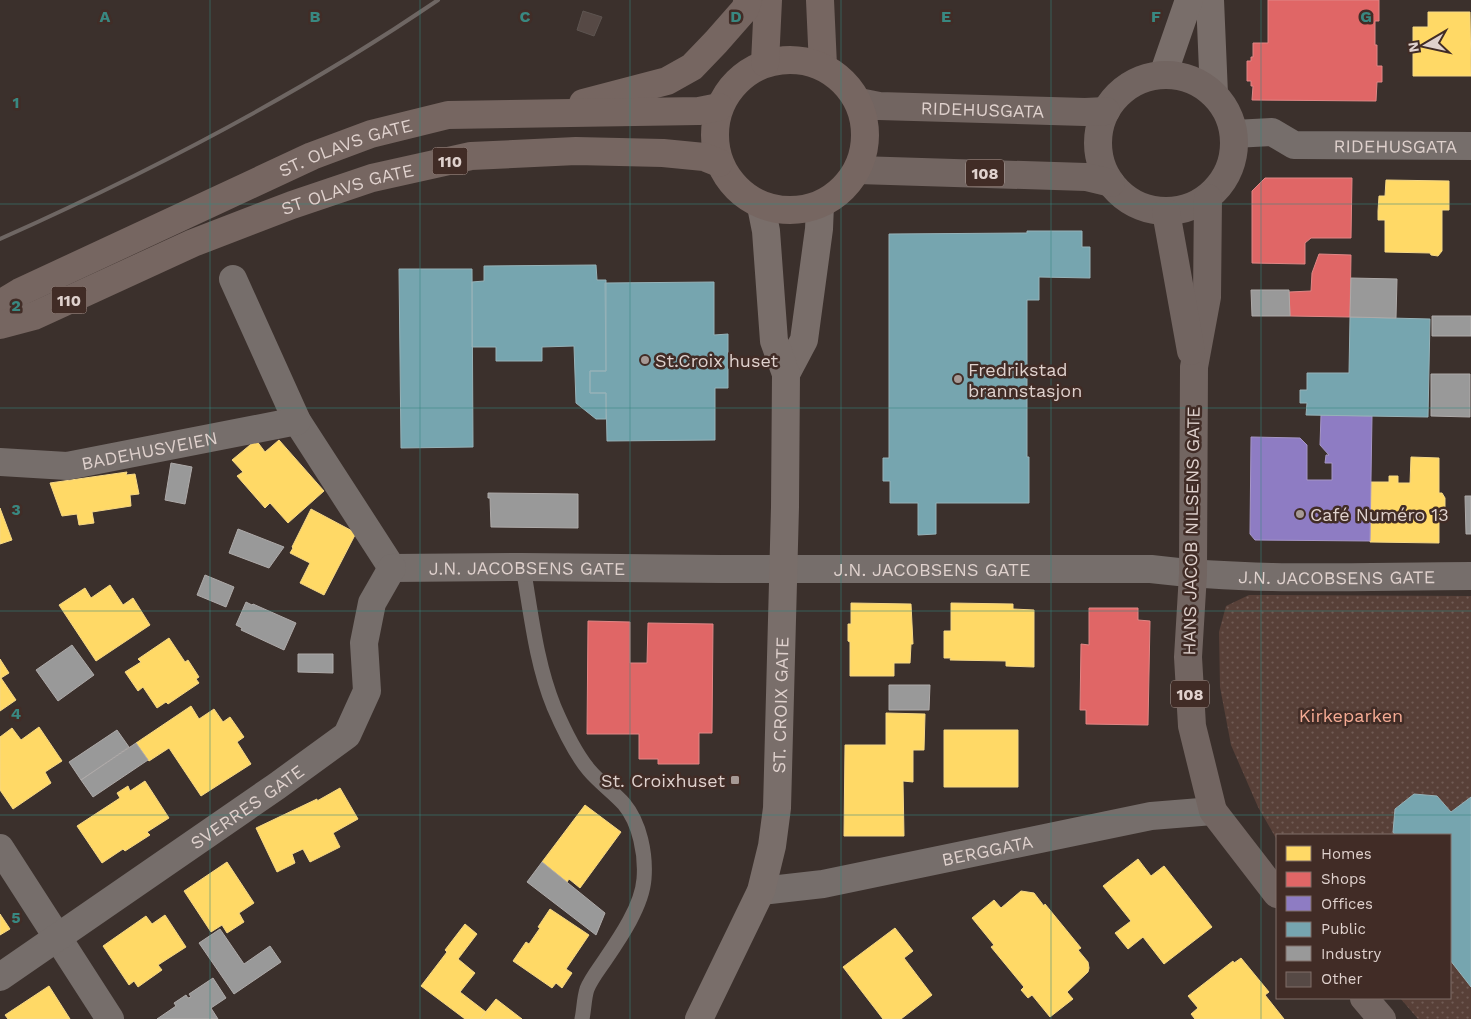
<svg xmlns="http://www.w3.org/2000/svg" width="1471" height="1019" viewBox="0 0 1471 1019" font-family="'Work Sans',sans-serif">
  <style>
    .park { fill: url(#park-dots) }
    .homes { fill: #ffd966; stroke: #f5d785 }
    .shops { fill: #e06666; stroke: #e08685 }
    .offices { fill: #8e7cc3; stroke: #a696c6 }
    .public { fill: #76a5af; stroke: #96b2b8 }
    .industry { fill: #999; stroke: #aeaaa9 }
    .building { fill: #564945; stroke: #5d5450 }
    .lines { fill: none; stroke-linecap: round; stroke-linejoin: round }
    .lane { stroke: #766e6b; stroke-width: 15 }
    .street { stroke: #766e6b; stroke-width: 28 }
    .secondary { stroke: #796e6a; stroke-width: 28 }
    .primary { stroke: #726561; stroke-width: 28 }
    .highway { stroke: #766661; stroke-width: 28 }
    .rail { stroke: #6e6663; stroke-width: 4 }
    .grid { fill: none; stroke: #398881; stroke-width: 1; stroke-opacity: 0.55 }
    .poi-dot { fill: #a69995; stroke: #412c26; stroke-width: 2 }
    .labels { text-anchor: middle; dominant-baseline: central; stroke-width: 5; stroke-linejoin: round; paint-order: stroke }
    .shield { fill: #412c26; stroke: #b0a09b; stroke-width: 1 }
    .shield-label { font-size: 16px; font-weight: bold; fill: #dfd1cd }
    .street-label { font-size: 18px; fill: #dfd1cd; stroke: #412c26 }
    .poi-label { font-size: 18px; fill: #dfd1cd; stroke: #412c26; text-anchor: start }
    .park-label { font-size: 18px; fill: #f5ab94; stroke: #412c26 }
    .grid-label { font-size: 16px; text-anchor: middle; font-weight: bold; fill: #398881; stroke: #412c26; stroke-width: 5; stroke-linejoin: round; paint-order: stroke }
  </style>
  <defs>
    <pattern id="park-dots" width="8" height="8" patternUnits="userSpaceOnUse" patternTransform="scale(1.25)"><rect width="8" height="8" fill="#584038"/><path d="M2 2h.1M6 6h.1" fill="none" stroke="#705b54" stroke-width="1.8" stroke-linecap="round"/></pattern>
  </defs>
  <rect width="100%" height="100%" fill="#3b302c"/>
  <path class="park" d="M 1249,595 L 1471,596 L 1471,1019 L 1418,1019 L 1400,998 L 1450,998 L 1450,835 L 1277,835 L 1277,840 L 1258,807 L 1231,745 L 1220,687 L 1219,632 L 1226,606 Z"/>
  <path class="homes" d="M 1428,12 L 1470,12 L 1471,76 L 1413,76 L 1413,27 L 1428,27 Z
    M 1386,180 L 1449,181 L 1449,210 L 1442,210 L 1442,251 L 1438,256 L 1431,255 L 1430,253 L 1385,252 L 1385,220 L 1378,220 L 1378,211 L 1379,196 L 1385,196 Z
    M 256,440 L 265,452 L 279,440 L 324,491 L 288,523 L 270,503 L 265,508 L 237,476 L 243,472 L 232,460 Z
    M 1411,457 L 1439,458 L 1439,493 L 1442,493 L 1445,498 L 1445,509 L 1442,515 L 1439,515 L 1439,543 L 1370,542 L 1371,482 L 1389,482 L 1389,476 L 1398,476 L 1398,483 L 1410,483 Z
    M 127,472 L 126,475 L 135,474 L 139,494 L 130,495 L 131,506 L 92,512 L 94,523 L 79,525 L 77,514 L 62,516 L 50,483 Z
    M 0,508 L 12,540 L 0,544 Z
    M 311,509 L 356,533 L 324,595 L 300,583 L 310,563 L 290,553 L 293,548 L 292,547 Z
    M 110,585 L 123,605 L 133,598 L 150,625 L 96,661 L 59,605 L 85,588 L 91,598 Z
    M 851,603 L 911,604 L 913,644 L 911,644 L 910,663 L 894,663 L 894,676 L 850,676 L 850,642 L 848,641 L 848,624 L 851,624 Z
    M 951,603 L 1013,604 L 1013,609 L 1034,610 L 1034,667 L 1006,666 L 1006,661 L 950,660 L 951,658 L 944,658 L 944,631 L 951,631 Z
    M 169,638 L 185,662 L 188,660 L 199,677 L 196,679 L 199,683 L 168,704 L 166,702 L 157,708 L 143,687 L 138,691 L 125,672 L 141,662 L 138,659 Z
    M 0,659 L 9,673 L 1,678 L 16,700 L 0,711 Z
    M 191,706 L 199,719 L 214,709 L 223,722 L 230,717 L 244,737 L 237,742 L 251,764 L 201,796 L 169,748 L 149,761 L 136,743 Z
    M 886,713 L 925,714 L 924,750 L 913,750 L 913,782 L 903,781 L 904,836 L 844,836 L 845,745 L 886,745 Z
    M 39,727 L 62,761 L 45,772 L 51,783 L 13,809 L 0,790 L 0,737 L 12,728 L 21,740 Z
    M 944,730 L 1018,730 L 1018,787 L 944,787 Z
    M 145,781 L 169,818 L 147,832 L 150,835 L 125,851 L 123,849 L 102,863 L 77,826 L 120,798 L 117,793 L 128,786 L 130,791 Z
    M 340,788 L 358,819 L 333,833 L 340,847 L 310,862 L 303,849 L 292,854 L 295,863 L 277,872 L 256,828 L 317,799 L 317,801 Z
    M 585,805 L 621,832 L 580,888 L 569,879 L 567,882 L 542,862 Z
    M 1138,859 L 1151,876 L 1164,866 L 1212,927 L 1164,964 L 1143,937 L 1128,949 L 1115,933 L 1131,921 L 1103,886 Z
    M 227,862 L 254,903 L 239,913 L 244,922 L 227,933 L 222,925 L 211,932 L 184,891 Z
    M 1021,891 L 1034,893 L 1044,906 L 1045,904 L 1081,948 L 1078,950 L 1088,962 L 1089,968 L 1088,972 L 1067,992 L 1073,999 L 1050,1017 L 1032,995 L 1028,998 L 1021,990 L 1024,987 L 991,947 L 994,945 L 972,918 L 994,900 L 1001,908 Z
    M 550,909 L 589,935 L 566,969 L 572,973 L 562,988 L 556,983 L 552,988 L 513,961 L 526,942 L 529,944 L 540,928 L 538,927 Z
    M 0,914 L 10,929 L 0,935 Z
    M 165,915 L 186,947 L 158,965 L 162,970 L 138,987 L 134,981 L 129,985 L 103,946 L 146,916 L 152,924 Z
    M 465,924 L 477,934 L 458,959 L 475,973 L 460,992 L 486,1012 L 480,1019 L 465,1019 L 421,986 L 447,952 L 445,950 Z
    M 895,928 L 913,951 L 904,958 L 932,995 L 901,1019 L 883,1019 L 843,967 Z
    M 1241,958 L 1269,992 L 1265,995 L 1284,1019 L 1195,1019 L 1191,1014 L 1198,1008 L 1188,996 L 1233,961 L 1234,963 Z
    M 49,986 L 70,1019 L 8,1019 L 5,1015 Z
    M 496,999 L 522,1019 L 480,1019 Z"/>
  <path class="shops" d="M 1268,0 L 1379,0 L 1379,21 L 1375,21 L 1375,45 L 1377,45 L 1377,66 L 1382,66 L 1382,82 L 1377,82 L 1376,101 L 1252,100 L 1253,86 L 1251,86 L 1251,81 L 1247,81 L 1247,61 L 1251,61 L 1251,57 L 1253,57 L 1253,43 L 1268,43 Z
    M 1265,178 L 1352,178 L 1351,238 L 1311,238 L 1305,243 L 1305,264 L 1252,263 L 1252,191 Z
    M 1319,254 L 1351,255 L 1350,317 L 1290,316 L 1289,292 L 1311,291 L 1312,273 Z
    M 1089,608 L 1138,608 L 1138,620 L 1150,621 L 1148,725 L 1086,724 L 1086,710 L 1080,710 L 1081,644 L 1089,645 Z
    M 588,621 L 630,622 L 630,663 L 647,663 L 648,623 L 713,624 L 712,733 L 699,733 L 699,764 L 658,764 L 658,759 L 639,759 L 639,734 L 587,734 Z"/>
  <path class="offices" d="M 1321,415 L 1372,416 L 1370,541 L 1255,540 L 1250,534 L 1251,437 L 1300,438 L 1307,445 L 1307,480 L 1332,480 L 1332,463 L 1325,463 L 1326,455 L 1329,455 L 1320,445 Z"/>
  <path class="public" d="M 1027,231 L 1082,231 L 1082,247 L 1090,247 L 1090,278 L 1039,277 L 1039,300 L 1027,300 L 1027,457 L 1029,457 L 1029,503 L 936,503 L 936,534 L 918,535 L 918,503 L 890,503 L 890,481 L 883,481 L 883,458 L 889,458 L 889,234 L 1027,233 Z
    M 596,265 L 597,280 L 606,280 L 606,371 L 590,371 L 590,393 L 606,393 L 606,419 L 596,419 L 576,403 L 574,346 L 542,347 L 542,361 L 496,361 L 496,347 L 472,347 L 472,282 L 484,281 L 484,266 Z
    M 399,269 L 472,269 L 473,447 L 401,448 Z
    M 714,282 L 714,335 L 728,334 L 728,388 L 715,388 L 715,440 L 607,441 L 606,393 L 590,393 L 590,371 L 606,371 L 605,283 Z
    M 1350,317 L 1430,319 L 1428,417 L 1306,415 L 1307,403 L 1300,403 L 1300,390 L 1307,390 L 1307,373 L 1349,373 Z
    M 1414,794 L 1437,796 L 1451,812 L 1471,797 L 1471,987 L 1450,960 L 1450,835 L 1395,835 L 1393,832 L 1395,809 Z"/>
  <path class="industry" d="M 1351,278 L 1397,279 L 1396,318 L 1350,317 Z
    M 1251,290 L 1289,290 L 1290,316 L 1252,316 Z
    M 1432,316 L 1471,316 L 1471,336 L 1432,336 Z
    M 1431,374 L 1470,374 L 1470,417 L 1431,416 Z
    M 171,463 L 192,467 L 185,504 L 165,500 Z
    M 488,493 L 578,494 L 578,528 L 491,527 L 490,498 L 488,498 Z
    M 1465,496 L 1471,496 L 1471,534 L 1466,534 Z
    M 238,529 L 284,547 L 269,568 L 229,553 Z
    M 205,575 L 234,587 L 226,607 L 197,595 Z
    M 246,602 L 252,605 L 253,604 L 296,623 L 284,650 L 241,630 L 242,628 L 236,625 Z
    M 72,645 L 94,675 L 58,701 L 36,670 Z
    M 298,654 L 333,654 L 333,673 L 298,672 Z
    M 889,685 L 930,685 L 929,710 L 889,710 Z
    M 117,730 L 129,747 L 81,780 L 69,762 Z
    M 136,743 L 148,760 L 93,797 L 81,780 Z
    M 542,862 L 605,913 L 596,935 L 527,882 Z
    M 220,929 L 244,964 L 270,946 L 281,962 L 234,994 L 199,943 Z
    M 213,978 L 226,998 L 211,1008 L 218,1019 L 157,1019 L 176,1006 L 174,1003 L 186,995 L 188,998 L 191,997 L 189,994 Z"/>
  <path class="building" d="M 583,11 L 602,17 L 594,36 L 577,30 Z"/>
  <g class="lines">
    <path class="lane" d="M 523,567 C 531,613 536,663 554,707 C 563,728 574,752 589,770 C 599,782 613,792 624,804 C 640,823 646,855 644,879 C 642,906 620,938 605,960 C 599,969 591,979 587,989 C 584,998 584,1010 582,1019"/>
    <g class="street">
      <path id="s1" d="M 1234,134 L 1272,132 L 1294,145 L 1471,146"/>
      <path d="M 233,279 L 297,421 L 392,568"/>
      <path id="s2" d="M 0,462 L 67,466 L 297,421"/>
      <path id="s3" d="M 392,568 L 523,567 L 721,569 L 1151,569 C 1257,582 1365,576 1471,576"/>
      <path d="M 0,848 L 110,1019"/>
      <path id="s4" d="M 761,891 L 823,884 L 1151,816 L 1213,811"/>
      <path id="s5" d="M 0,977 L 277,786 L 347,735 L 367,691 L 364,643 L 372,603 L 392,568"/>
    </g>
    <g class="secondary">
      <path d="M 1210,0 L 1214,94"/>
      <path d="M 1163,75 L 1189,0"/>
      <path d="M 786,374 L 804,340 L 819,229 L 820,205"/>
      <path id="s6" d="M 699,1019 L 761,891 L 772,846 L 777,808 L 785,507 L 786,374 L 774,341 L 766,231 L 761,206"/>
    </g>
    <g class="primary">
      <circle cx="1166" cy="143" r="68"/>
      <path id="s7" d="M 859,102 L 879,106 L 1085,112 L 1106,111"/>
      <path d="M 858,170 L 1086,177 L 1111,183"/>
      <path d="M 1208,198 L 1207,297 L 1194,367 L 1193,574 L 1188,657 L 1192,726 L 1213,811 L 1277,894"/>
      <path d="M 1166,212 L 1191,351"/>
      <path d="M 1364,998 L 1382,1019"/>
    </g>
    <g class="highway">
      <path d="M 820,0 L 823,66"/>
      <circle cx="790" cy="135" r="75"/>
      <path d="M 765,63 L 768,0"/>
      <path d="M 583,103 L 667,81 L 692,67 L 716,42 L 745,9 L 748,0"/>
      <path id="s8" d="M 0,304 L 20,292 L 312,156 L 371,134 L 448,115 L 699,111 L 719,107"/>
      <path id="s9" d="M 0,325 L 34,316 L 193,243 L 292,205 L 372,178 L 471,156 L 576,151 L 663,153 L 704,157 L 719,163"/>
    </g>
    <path class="rail" d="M 0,239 C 152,171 300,94 438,0"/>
  </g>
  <path class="grid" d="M 210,0 L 210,1019M 420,0 L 420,1019M 630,0 L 630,1019M 841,0 L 841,1019M 1051,0 L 1051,1019M 1261,0 L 1261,1019M 0,204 L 1471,204M 0,408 L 1471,408M 0,611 L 1471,611M 0,815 L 1471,815"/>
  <g class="poi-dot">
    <circle cx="645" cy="360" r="5"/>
    <circle cx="958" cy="379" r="5"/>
    <circle cx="1300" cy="514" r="5"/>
    <rect x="730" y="775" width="10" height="10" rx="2.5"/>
  </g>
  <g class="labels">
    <g class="shield">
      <rect x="432.5" y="147.5" width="35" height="27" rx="4"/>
      <rect x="966" y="159.5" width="38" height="27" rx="4"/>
      <rect x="51.5" y="286.5" width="35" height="27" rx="4"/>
      <rect x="1171" y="680.5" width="38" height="27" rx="4"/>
    </g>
    <g class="shield-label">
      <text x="450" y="161">110</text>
      <text x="985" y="173">108</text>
      <text x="69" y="300">110</text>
      <text x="1190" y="694">108</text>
    </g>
    <g class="street-label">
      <text stroke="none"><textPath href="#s7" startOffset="124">RIDEHUSGATA</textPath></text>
      <text stroke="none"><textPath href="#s1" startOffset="165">RIDEHUSGATA</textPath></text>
      <text stroke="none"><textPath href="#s8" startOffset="380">ST. OLAVS GATE</textPath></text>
      <text stroke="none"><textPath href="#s9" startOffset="374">ST OLAVS GATE</textPath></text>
      <text stroke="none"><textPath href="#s2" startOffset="151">BADEHUSVEIEN</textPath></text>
      <text transform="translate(1191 531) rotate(-89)">HANS JACOB NILSENS GATE</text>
      <text stroke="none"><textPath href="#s3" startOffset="135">J.N. JACOBSENS GATE</textPath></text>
      <text stroke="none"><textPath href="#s3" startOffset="540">J.N. JACOBSENS GATE</textPath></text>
      <text stroke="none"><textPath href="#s3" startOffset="945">J.N. JACOBSENS GATE</textPath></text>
      <text stroke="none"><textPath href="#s6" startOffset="330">ST. CROIX GATE</textPath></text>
      <text stroke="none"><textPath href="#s5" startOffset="300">SVERRES GATE</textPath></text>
      <text stroke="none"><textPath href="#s4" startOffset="230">BERGGATA</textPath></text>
    </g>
    <g class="poi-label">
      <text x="655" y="360">St.Croix huset</text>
      <text x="968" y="369">Fredrikstad<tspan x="968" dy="21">brannstasjon</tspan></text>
      <text x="1310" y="514">Café Numéro 13</text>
      <text x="725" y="780" text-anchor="end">St. Croixhuset</text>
    </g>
    <g class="park-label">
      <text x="1351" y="715">Kirkeparken</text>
    </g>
  </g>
  <g class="grid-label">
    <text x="105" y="22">A</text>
    <text x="315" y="22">B</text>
    <text x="525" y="22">C</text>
    <text x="736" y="22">D</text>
    <text x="946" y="22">E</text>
    <text x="1156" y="22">F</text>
    <text x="1366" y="22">G</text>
    <text x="16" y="108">1</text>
    <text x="16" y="311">2</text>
    <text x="16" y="515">3</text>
    <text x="16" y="719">4</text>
    <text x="16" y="923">5</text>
  </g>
  <rect x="1276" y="834" width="175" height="165" fill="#412c26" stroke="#806e69"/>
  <rect x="1286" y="846" width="25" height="15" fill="#ffd966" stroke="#806e69"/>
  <text x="1321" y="859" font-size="15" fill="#dfd1cd">Homes</text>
  <rect x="1286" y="872" width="25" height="15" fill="#e06666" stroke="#806e69"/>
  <text x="1321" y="884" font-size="15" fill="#dfd1cd">Shops</text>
  <rect x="1286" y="896" width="25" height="15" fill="#8e7cc3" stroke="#806e69"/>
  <text x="1321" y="909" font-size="15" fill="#dfd1cd">Offices</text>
  <rect x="1286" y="922" width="25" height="15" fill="#76a5af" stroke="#806e69"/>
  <text x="1321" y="934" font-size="15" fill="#dfd1cd">Public</text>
  <rect x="1286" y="946" width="25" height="15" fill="#999999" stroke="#806e69"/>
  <text x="1321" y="959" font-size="15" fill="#dfd1cd">Industry</text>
  <rect x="1286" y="972" width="25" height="15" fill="#564945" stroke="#806e69"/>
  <text x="1321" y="984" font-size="15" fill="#dfd1cd">Other</text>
  <g transform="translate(1426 45) rotate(261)" stroke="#412c26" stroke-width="4" paint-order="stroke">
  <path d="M0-4L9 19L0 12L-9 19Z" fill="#dfd1cd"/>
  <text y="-8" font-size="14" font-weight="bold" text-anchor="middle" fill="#dfd1cd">N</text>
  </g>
</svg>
